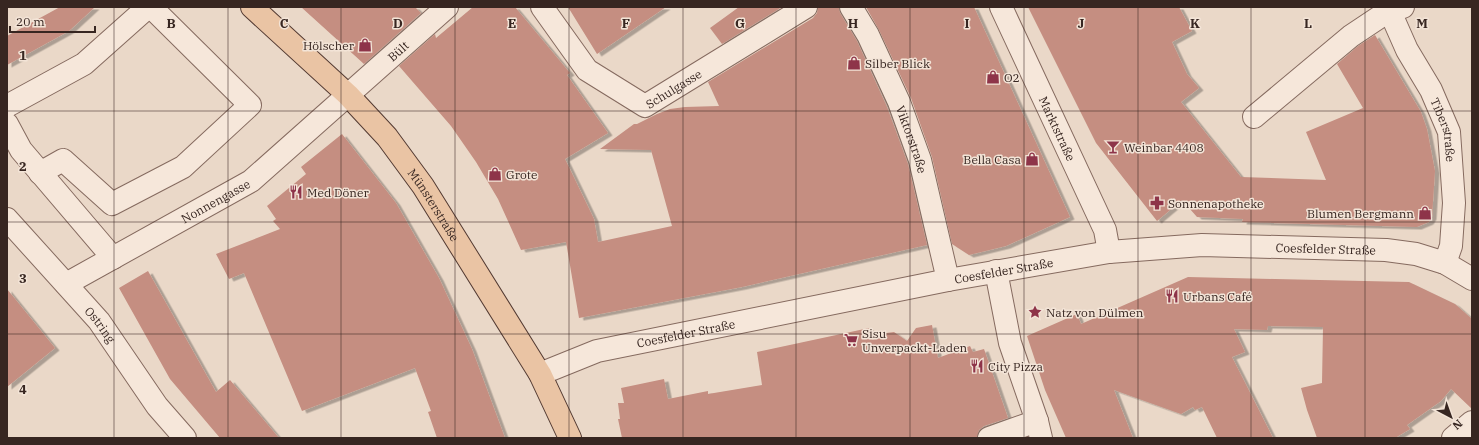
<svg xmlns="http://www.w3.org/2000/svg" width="1479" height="445" viewBox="0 0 1479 445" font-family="'IBM Plex Serif',serif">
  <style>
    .building { fill: #c58e81; filter: url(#shadow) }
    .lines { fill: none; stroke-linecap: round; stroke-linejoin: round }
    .minor-casing { stroke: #856a5f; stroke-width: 24 }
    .major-casing { stroke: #533a32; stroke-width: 24 }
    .minor { stroke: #f6e7da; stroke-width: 22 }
    .major { stroke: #eac4a4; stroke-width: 22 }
    .grid { fill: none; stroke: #372621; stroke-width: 1; stroke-opacity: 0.55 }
    .labels { text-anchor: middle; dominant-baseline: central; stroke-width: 3; stroke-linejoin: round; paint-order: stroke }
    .poi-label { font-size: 12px; fill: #372621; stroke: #f3e4d7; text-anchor: start }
    .street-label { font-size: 12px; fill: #372621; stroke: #f3e4d7 }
    .grid-label { font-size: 13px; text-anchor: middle; font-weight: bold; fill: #372621; stroke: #f3e4d7; stroke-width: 3; stroke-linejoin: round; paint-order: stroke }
  </style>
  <defs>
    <filter id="shadow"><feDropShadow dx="4.5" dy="2.5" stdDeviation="0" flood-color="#0004"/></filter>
  </defs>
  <rect width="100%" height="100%" fill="#ead8c8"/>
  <path class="building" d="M 60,7 L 95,7 L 69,31 L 7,65 L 7,36 Z
    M 301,7 L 415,7 L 421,13 L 364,64 Z
    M 473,7 L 515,7 L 570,73 L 567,75 L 608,133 L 565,159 L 594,219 L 598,242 L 672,226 L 651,150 L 600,149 L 634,124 L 637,124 L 657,114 L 670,109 L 685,107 L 719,106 L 708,82 L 813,18 L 817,13 L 818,7 L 839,7 L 840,13 L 857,41 L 887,107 L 908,164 L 927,245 L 742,287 L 579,318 L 566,242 L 521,250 L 498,199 L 476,162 L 451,126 L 399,66 L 435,34 L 436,38 Z
    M 568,7 L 666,7 L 597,54 Z
    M 739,7 L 782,7 L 722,44 L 710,28 Z
    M 866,7 L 974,7 L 1070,217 L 1006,246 L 969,255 L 952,244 L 932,157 L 911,98 L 879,30 Z
    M 1028,7 L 1179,7 L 1192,31 L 1172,42 L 1187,74 L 1199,88 L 1181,102 L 1241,177 L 1326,180 L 1306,132 L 1363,108 L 1337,64 L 1358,46 L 1375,35 L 1421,112 L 1427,129 L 1435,171 L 1432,217 L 1429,222 L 1417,227 L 1242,222 L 1243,219 L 1197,217 L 1182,200 L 1157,221 L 1096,143 Z
    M 342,134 L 396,203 L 439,278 L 472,349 L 505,438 L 437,438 L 428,412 L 431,411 L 415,368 L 302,411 L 244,273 L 229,279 L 216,254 L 280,229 L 273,221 L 276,219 L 267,206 L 306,174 L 301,167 Z
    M 148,271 L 216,392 L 230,380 L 279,438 L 220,438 L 170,379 L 119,288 Z
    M 1188,277 L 1409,282 L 1455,304 L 1472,319 L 1472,409 L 1451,389 L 1441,401 L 1407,425 L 1410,429 L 1395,438 L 1317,438 L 1307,410 L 1301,388 L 1322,383 L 1323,327 L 1268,326 L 1267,330 L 1234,329 L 1245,352 L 1232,357 L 1273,438 L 1217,438 L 1202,407 L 1195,410 L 1193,407 L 1181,414 L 1114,390 L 1133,438 L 1066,438 L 1045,390 L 1027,336 L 1077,314 L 1081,324 Z
    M 7,289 L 55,348 L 7,387 Z
    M 932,325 L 938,358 L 970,346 L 973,352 L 984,349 L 1008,418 L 984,426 L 979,430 L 977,437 L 974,438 L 622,438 L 618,419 L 620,419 L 618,403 L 624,403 L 621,388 L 664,379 L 668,399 L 708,391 L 708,394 L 762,385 L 757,352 L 869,328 L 871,335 L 894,332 L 907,341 L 916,328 Z"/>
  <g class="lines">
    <g class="minor-casing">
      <g id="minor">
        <path id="s1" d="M 542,7 L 587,70 L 645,106 L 806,7"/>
        <path id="s2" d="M 851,7 L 868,35 L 899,102 L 920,160 L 948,280"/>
        <path id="s3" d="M 1001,7 L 1105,230 L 1109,252"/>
        <path id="s4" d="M 1388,7 L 1407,50 L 1431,90 L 1449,132 L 1454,203 L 1451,246 L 1445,263"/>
        <path d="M 7,106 L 84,64 L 148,7"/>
        <path d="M 1254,117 L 1351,36 L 1390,10 L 1403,7"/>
        <path d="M 7,124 L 21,150 L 113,258"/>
        <path d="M 40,173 L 63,160 L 112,204 L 183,167 L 250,105 L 151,7"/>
        <path id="s5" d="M 7,219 L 99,321 L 157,406 L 185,438"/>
        <path d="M 996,271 L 1010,343 L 1037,421 L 1041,438"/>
        <path id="s6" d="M 66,284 L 251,181 L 447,7"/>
        <path id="s7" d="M 540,374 L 597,351 L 948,280 L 1109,252 L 1202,245 L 1386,250 L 1416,254 L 1445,263 L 1472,279"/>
        <path d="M 989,438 L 1037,421"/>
        <path d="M 1453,438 L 1472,422"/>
      </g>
    </g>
    <g class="major-casing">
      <g id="major">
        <path id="s8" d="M 252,7 L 348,95 L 387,137 L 423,186 L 540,374 L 570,438"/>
      </g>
    </g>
    <use href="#minor" class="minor"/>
    <use href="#major" class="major"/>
  </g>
  <path class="grid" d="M 114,7 L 114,438M 228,7 L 228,438M 341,7 L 341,438M 455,7 L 455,438M 569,7 L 569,438M 683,7 L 683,438M 796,7 L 796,438M 910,7 L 910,438M 1024,7 L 1024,438M 1138,7 L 1138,438M 1251,7 L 1251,438M 1365,7 L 1365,438M 7,111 L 1472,111M 7,222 L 1472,222M 7,334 L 1472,334"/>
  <defs>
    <g id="shop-bare" transform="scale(1.08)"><path d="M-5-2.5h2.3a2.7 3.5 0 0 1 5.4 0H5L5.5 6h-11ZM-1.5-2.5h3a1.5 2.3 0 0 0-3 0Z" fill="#8e3449" stroke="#f3e4d7" stroke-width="2.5" paint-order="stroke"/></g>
    <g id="bar-bare" transform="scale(1.08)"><path d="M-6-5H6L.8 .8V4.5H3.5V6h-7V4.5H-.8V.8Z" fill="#8e3449" stroke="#f3e4d7" stroke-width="2.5" paint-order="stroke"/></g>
    <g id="restaurant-bare" transform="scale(1.08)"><path d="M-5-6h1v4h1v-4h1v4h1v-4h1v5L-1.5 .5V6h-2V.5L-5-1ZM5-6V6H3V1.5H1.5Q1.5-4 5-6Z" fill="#8e3449" stroke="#f3e4d7" stroke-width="2.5" paint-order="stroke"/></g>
    <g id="pharmacy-bare" transform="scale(1.08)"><path d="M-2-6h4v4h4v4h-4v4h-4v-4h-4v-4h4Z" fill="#8e3449" stroke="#f3e4d7" stroke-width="2.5" paint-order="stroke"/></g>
    <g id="sight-bare" transform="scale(1.08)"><path d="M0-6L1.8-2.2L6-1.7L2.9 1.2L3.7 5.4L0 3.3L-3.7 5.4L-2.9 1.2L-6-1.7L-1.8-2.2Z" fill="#8e3449" stroke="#f3e4d7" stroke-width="2.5" paint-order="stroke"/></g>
    <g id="supermarket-bare" transform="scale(1.08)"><path d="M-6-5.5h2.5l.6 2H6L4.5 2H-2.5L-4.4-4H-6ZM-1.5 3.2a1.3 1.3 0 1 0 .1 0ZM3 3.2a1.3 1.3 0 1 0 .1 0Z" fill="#8e3449" stroke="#f3e4d7" stroke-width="2.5" paint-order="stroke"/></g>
  </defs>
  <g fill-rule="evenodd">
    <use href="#shop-bare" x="365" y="45"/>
    <use href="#shop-bare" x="854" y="63"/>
    <use href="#shop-bare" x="993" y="77"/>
    <use href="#bar-bare" x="1113" y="147"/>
    <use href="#shop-bare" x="1032" y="159"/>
    <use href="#shop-bare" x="495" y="174"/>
    <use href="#restaurant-bare" x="296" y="192"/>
    <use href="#pharmacy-bare" x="1157" y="203"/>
    <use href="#shop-bare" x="1425" y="213"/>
    <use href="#restaurant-bare" x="1172" y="296"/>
    <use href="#sight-bare" x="1035" y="312"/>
    <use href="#supermarket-bare" x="851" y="340"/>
    <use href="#restaurant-bare" x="977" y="366"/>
  </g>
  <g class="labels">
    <g class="poi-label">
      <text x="354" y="45" text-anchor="end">Hölscher</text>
      <text x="865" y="63">Silber Blick</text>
      <text x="1004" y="77">O2</text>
      <text x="1124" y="147">Weinbar 4408</text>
      <text x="1021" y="159" text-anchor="end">Bella Casa</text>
      <text x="506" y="174">Grote</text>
      <text x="307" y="192">Med Döner</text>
      <text x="1168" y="203">Sonnenapotheke</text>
      <text x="1414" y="213" text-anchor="end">Blumen Bergmann</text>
      <text x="1183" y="296">Urbans Café</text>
      <text x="1046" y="312">Natz von Dülmen</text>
      <text x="862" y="333">Sisu<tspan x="862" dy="14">Unverpackt-Laden</tspan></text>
      <text x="988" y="366">City Pizza</text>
    </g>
    <g class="street-label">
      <text stroke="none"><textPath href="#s6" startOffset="408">Bült</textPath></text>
      <text stroke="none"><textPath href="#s1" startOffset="179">Schulgasse</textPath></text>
      <text stroke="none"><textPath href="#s3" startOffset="134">Marktstraße</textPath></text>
      <text stroke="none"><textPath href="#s4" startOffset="136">Tiberstraße</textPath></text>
      <text stroke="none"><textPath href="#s2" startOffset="146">Viktorstraße</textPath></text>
      <text stroke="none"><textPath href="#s6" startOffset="171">Nonnengasse</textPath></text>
      <text stroke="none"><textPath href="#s8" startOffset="270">Münsterstraße</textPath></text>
      <text stroke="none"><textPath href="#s7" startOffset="800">Coesfelder Straße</textPath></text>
      <text stroke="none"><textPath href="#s7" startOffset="476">Coesfelder Straße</textPath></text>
      <text stroke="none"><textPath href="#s5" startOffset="141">Ostring</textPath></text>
      <text stroke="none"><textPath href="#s7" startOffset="152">Coesfelder Straße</textPath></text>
    </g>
  </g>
  <g class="grid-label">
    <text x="171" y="28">B</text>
    <text x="284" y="28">C</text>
    <text x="398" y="28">D</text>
    <text x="512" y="28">E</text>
    <text x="626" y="28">F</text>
    <text x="740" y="28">G</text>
    <text x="853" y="28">H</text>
    <text x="967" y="28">I</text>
    <text x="1081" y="28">J</text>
    <text x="1195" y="28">K</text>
    <text x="1308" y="28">L</text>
    <text x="1422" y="28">M</text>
    <text x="23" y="60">1</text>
    <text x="23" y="171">2</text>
    <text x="23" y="283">3</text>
    <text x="23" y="394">4</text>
  </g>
  <rect width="1479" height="445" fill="none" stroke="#372621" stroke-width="16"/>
  <g transform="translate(1451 417) rotate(139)" stroke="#f3e4d7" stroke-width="3" paint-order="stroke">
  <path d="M0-3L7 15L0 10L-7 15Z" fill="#372621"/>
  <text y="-6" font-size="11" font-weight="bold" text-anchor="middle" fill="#372621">N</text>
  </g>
  <path d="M10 26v6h85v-6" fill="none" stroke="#372621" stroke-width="2"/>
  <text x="16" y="26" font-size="12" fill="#372621" stroke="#f3e4d7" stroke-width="3" paint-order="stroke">20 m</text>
</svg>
